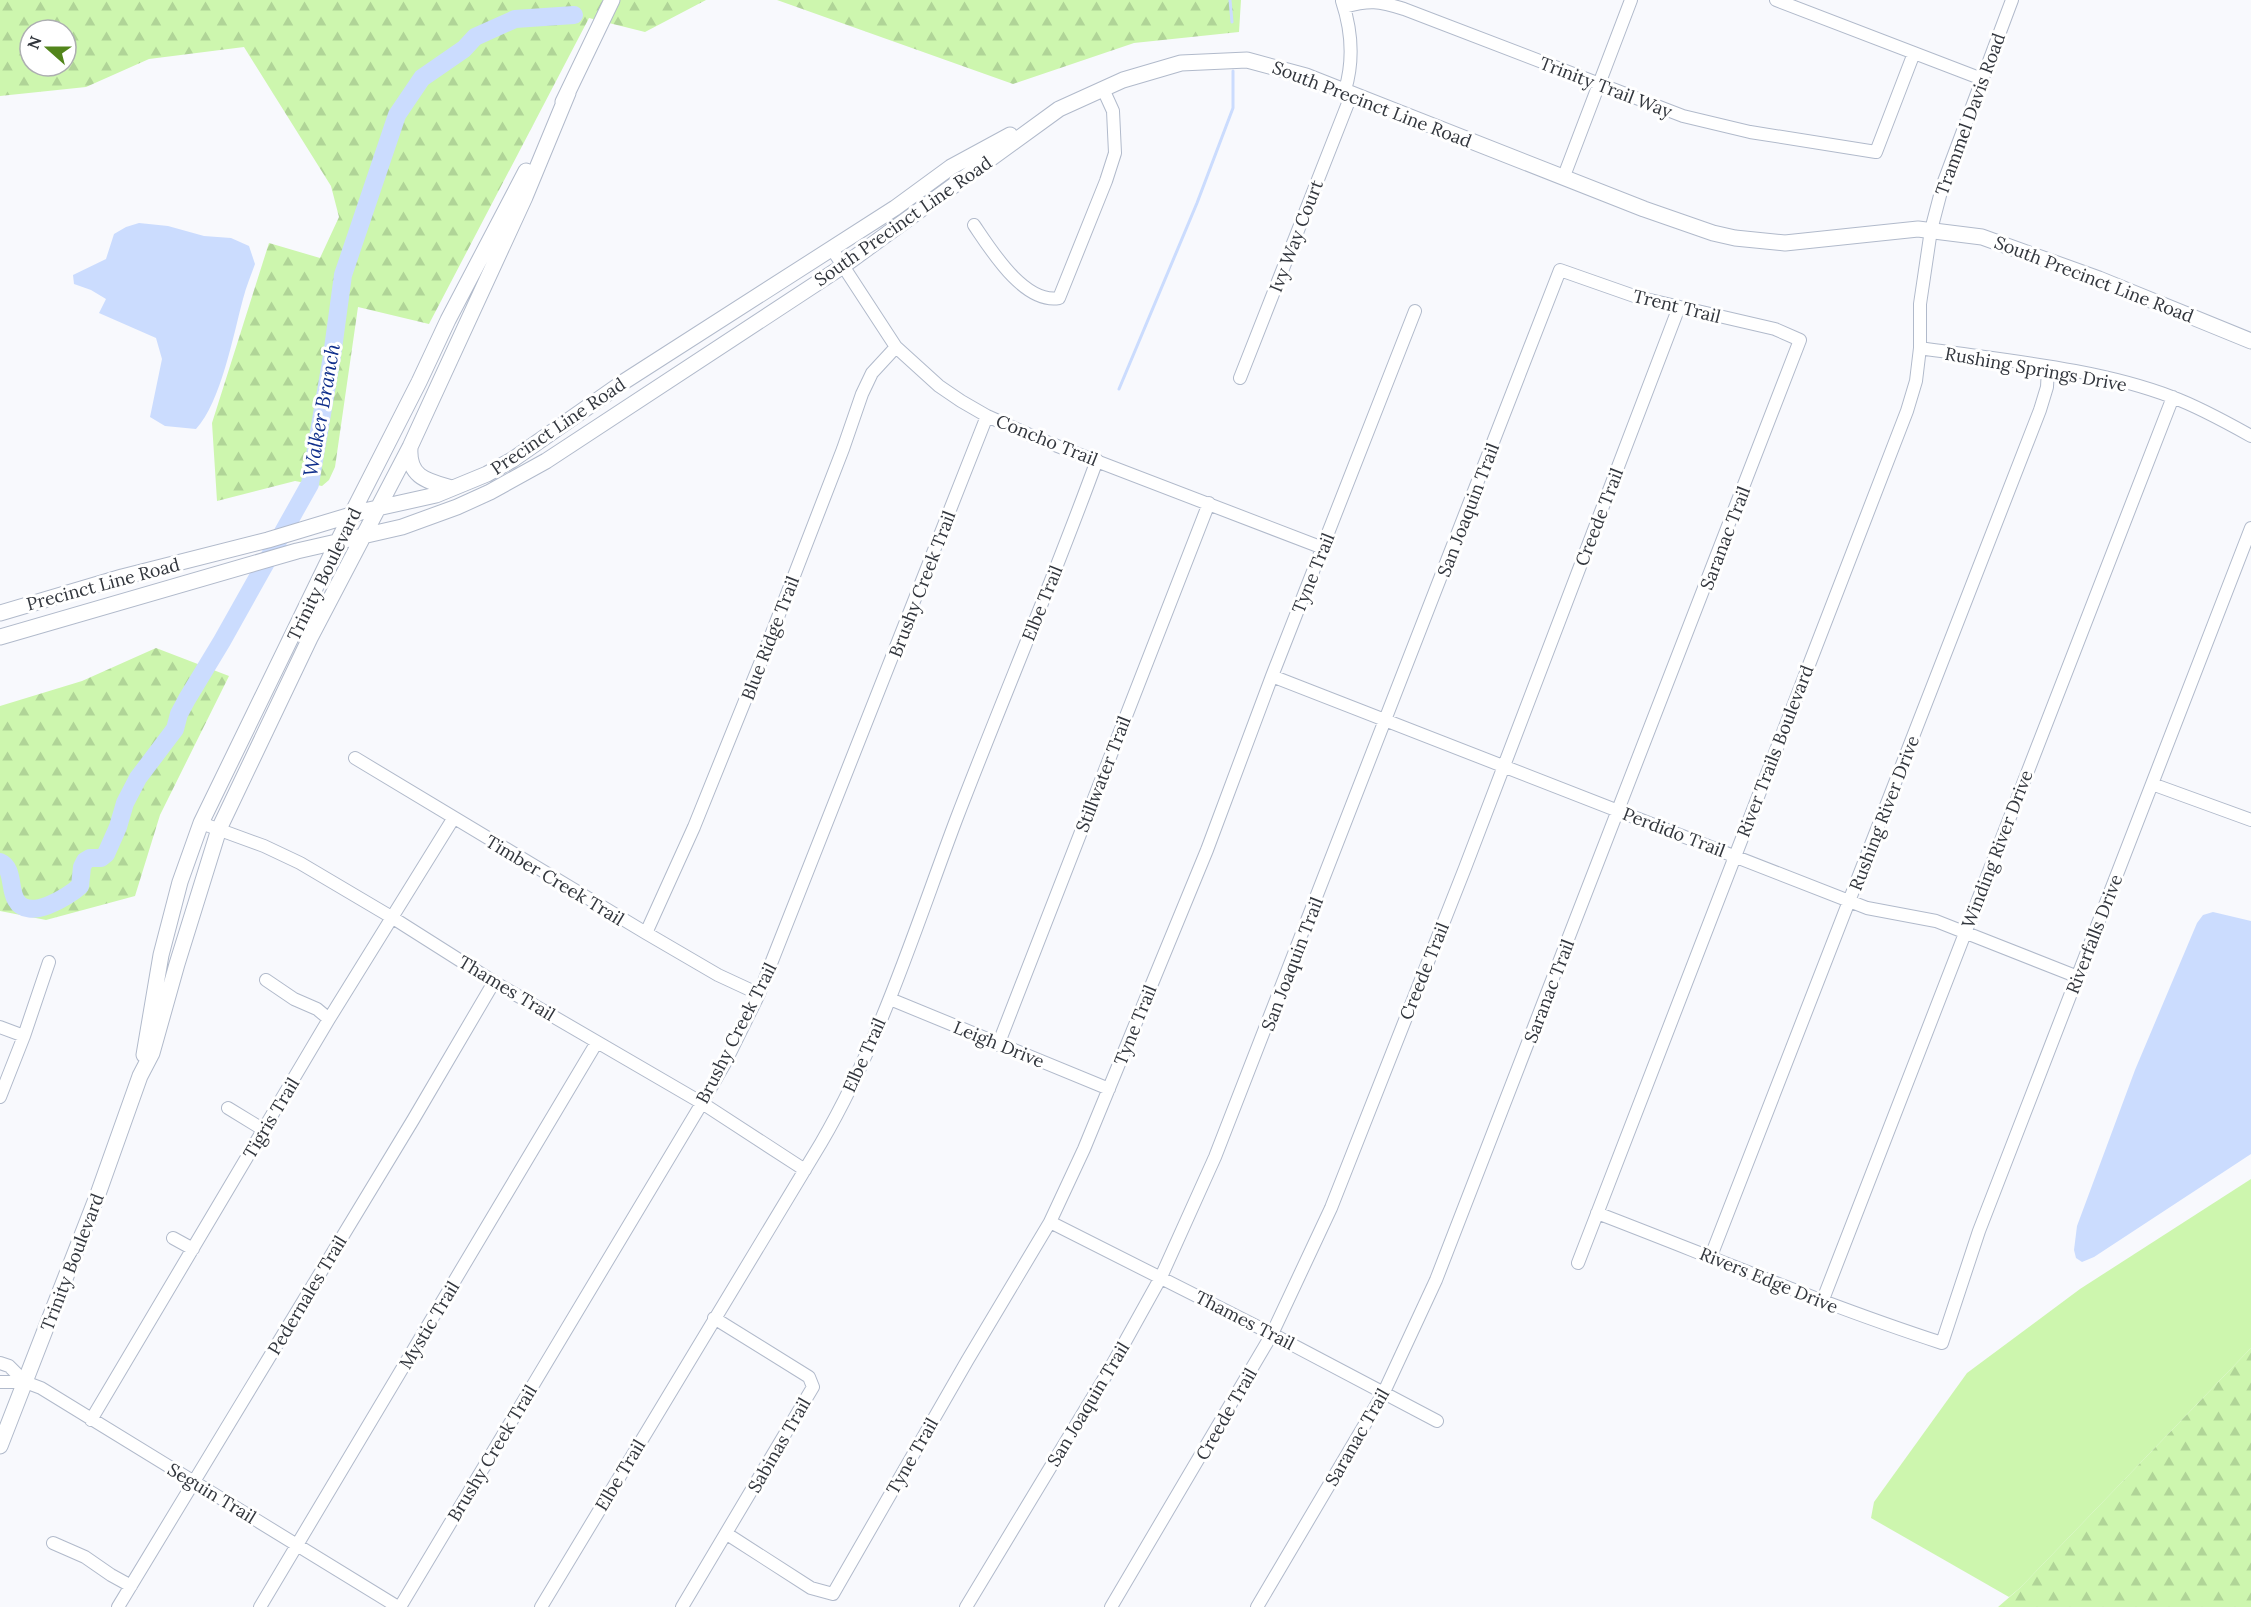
<svg xmlns="http://www.w3.org/2000/svg" width="2251" height="1607" viewBox="0 0 2251 1607" font-family="Lora,serif">
  <style>
    .green { fill: #cdf6ae }
    .forest { fill: url(#forest-firs); fill-rule: evenodd }
    .water { fill: #cbdcfe }
    .lines { fill: none; stroke-linecap: round; stroke-linejoin: round }
    .stream { stroke: #cbdcfe; stroke-width: 3 }
    .river { stroke: #cbdcfe; stroke-width: 18 }
    .minor-casing { stroke: #b1bacb; stroke-width: 14 }
    .major-casing { stroke: #b1bacb; stroke-width: 17 }
    .minor { stroke: #fff; stroke-width: 12 }
    .major { stroke: #fff; stroke-width: 15 }
    .labels { text-anchor: middle; dominant-baseline: central; stroke-width: 6; stroke-linejoin: round; paint-order: stroke }
    .street-label { font-size: 18px; fill: #32363d; stroke: #fff }
    .water-label { font-size: 20px; font-style: italic; fill: #102f8c; stroke: #fff }
  </style>
  <defs>
    <pattern id="forest-firs" width="22" height="20" patternUnits="userSpaceOnUse" patternTransform="scale(1.5)"><rect width="22" height="20" fill="#cdf6ae"/><path d="M5 1l3.5 6h-7zM16 11l3.5 6h-7z" fill="#b0d497"/></pattern>
  </defs>
  <rect width="100%" height="100%" fill="#f8f9fd"/>
  <path class="green" d="M 2251,1179 L 2251,1348 L 2020,1588 L 2009,1597 L 1871,1518 L 1874,1502 L 1967,1373 L 2080,1289 Z"/>
  <path class="forest" d="M 0,0 L 706,0 L 645,32 L 589,18 L 429,324 L 358,307 L 335,467 L 329,480 L 322,486 L 295,481 L 217,501 L 212,423 L 269,243 L 320,258 L 339,217 L 331,186 L 244,47 L 149,59 L 86,87 L 0,96 ZM 30,30 L 66,30 L 66,66 L 30,66 Z
    M 777,0 L 1241,0 L 1239,32 L 1134,43 L 1013,84 Z
    M 156,648 L 229,676 L 160,815 L 135,896 L 46,920 L 0,911 L 0,706 L 82,681 Z
    M 2251,1348 L 2251,1607 L 1998,1607 L 2020,1588 Z"/>
  <path class="water" d="M 139,223 L 168,226 L 204,236 L 231,238 L 249,246 L 255,264 C 251,275 246,287 243,299 C 233,336 221,402 196,429 L 165,426 L 150,417 L 162,359 L 156,338 L 99,313 L 106,299 L 91,290 L 74,284 L 73,275 L 106,259 L 114,234 L 126,227 Z
    M 2213,912 L 2251,921 L 2251,1154 L 2094,1257 L 2082,1262 L 2076,1258 L 2074,1250 L 2077,1226 L 2135,1070 L 2197,923 L 2203,915 Z"/>
  <g class="lines">
    <path class="stream" d="M 1230,0 L 1232,22
      M 1119,389 L 1197,203 L 1233,108 L 1233,71"/>
    <path class="river" d="M 0,862 C 14,868 9,889 16,900 C 28,922 68,897 80,886 L 82,867 L 85,861 L 90,858 L 101,858 L 106,854 L 118,827 L 125,803 L 138,778 L 175,729 L 179,714 L 187,699 L 222,641 L 310,484 L 332,356 L 343,275 L 397,115 L 422,78 L 464,49 L 475,37 L 515,19 L 574,15"/>
    <g class="minor-casing">
      <path id="minor" d="M 1776,0 L 1982,79
        M 1342,1 C 1352,31 1354,60 1345,90
        M 1344,7 C 1370,0 1378,1 1404,9 L 1683,116 L 1750,132 L 1876,152 L 1914,53
        M 1564,176 L 1631,0
        M 974,225 C 991,250 1024,304 1059,298 L 1106,181 L 1115,153 L 1113,111 L 1103,89
        M 832,249 L 896,347 L 939,386 L 961,401 L 987,416 L 1039,439 L 1323,548
        M 1920,348 C 2000,360 2097,368 2172,397 C 2199,407 2226,422 2251,436
        M 1240,378 L 1352,93
        M 1272,676 L 1867,908 L 1936,921 L 2078,977
        M 355,758 L 646,933 L 718,975 L 759,994
        M 2152,784 L 2251,820
        M 201,823 L 264,846 L 300,863 L 393,918 L 494,982 L 702,1103 L 805,1170
        M 646,933 L 694,827 L 763,656 L 843,449 L 862,394 L 872,373 L 896,347
        M 266,980 L 294,999 L 317,1009 L 329,1019
        M 890,999 L 1109,1089
        M 0,1027 L 24,1036
        M 998,1045 L 1209,503
        M 0,1097 L 24,1036 L 49,962
        M 228,1108 L 264,1130
        M 1597,1213 C 1712,1257 1825,1305 1942,1343 L 1979,1231 L 2251,528
        M 1050,1222 L 1272,1334 L 1437,1421
        M 173,1238 L 193,1249
        M 1711,1256 L 2040,410 L 2047,387 L 2048,368
        M 1578,1263 L 1907,411 L 1916,381 L 1920,348 L 1920,304 L 1931,230 L 1943,184 L 2012,0
        M 1822,1302 L 2173,397
        M 0,1363 L 9,1366 L 25,1382 L 41,1388 L 398,1607
        M 0,1382 L 25,1382
        M 91,1420 L 329,1019 L 453,819
        M 727,1534 L 811,1588 L 833,1594 L 967,1361 L 1050,1222 L 1084,1149 L 1207,850 L 1272,676 L 1415,311
        M 53,1543 L 85,1557 L 111,1575 L 131,1586
        M 118,1607 L 413,1120 L 494,982
        M 260,1607 L 597,1042
        M 400,1607 L 702,1103 L 725,1063 L 759,994 L 987,416
        M 541,1607 L 821,1143 C 880,1042 915,929 956,820 C 1002,700 1053,581 1097,460
        M 682,1607 L 813,1387 L 809,1377 L 714,1318
        M 966,1607 L 1111,1367 L 1161,1277 L 1215,1157 L 1560,270 L 1637,297 L 1775,329 L 1800,340 L 1436,1280 L 1384,1392 L 1257,1607
        M 1111,1607 L 1272,1334 L 1331,1208 L 1465,868 L 1679,307"/>
    </g>
    <g class="major-casing">
      <path id="major" d="M 563,102 L 612,0
        M 410,448 C 408,478 428,481 452,488
        M 0,613 L 122,577 L 268,540 L 364,511 L 436,495 L 487,474 L 512,460 L 625,381 L 895,208 L 951,167 L 1010,135
        M 0,637 L 297,551 L 402,527 L 457,507 L 490,492 L 546,461 L 843,266 L 1059,109 L 1123,80 L 1181,63 L 1247,60 L 1306,76 L 1644,209 L 1713,233 L 1735,238 L 1785,243 L 1918,229 L 1982,237 L 2099,279 L 2251,341
        M 144,1055 L 161,955 L 180,882 L 201,823 L 338,541 L 419,382 L 448,320 L 526,171
        M 0,1446 L 98,1194 L 140,1076 L 152,1053 L 177,964 L 219,829 L 310,638 L 410,447 L 525,197 L 568,93"/>
    </g>
    <use href="#minor" class="minor"/>
    <use href="#major" class="major"/>
  </g>
  <g class="labels">
    <g class="street-label">
      <text transform="translate(1606 87) rotate(21)">Trinity Trail Way</text>
      <text transform="translate(1372 104) rotate(21)">South Precinct Line Road</text>
      <text transform="translate(1970 114) rotate(-70)">Trammel Davis Road</text>
      <text transform="translate(903 221) rotate(-35)">South Precinct Line Road</text>
      <text transform="translate(1296 236) rotate(-69)">Ivy Way Court</text>
      <text transform="translate(2094 279) rotate(21)">South Precinct Line Road</text>
      <text transform="translate(1677 306) rotate(14)">Trent Trail</text>
      <text transform="translate(2036 369) rotate(10)">Rushing Springs Drive</text>
      <text transform="translate(558 426) rotate(-34)">Precinct Line Road</text>
      <text transform="translate(1047 440) rotate(22)">Concho Trail</text>
      <text transform="translate(1468 510) rotate(-69)">San Joaquin Trail</text>
      <text transform="translate(1599 517) rotate(-69)">Creede Trail</text>
      <text transform="translate(1725 538) rotate(-69)">Saranac Trail</text>
      <text transform="translate(1313 573) rotate(-68)">Tyne Trail</text>
      <text transform="translate(324 574) rotate(-64)">Trinity Boulevard</text>
      <text transform="translate(103 584) rotate(-15)">Precinct Line Road</text>
      <text transform="translate(922 584) rotate(-69)">Brushy Creek Trail</text>
      <text transform="translate(1042 603) rotate(-68)">Elbe Trail</text>
      <text transform="translate(770 638) rotate(-69)">Blue Ridge Trail</text>
      <text transform="translate(1775 751) rotate(-69)">River Trails Boulevard</text>
      <text transform="translate(1103 774) rotate(-69)">Stillwater Trail</text>
      <text transform="translate(1884 813) rotate(-69)">Rushing River Drive</text>
      <text transform="translate(1674 832) rotate(21)">Perdido Trail</text>
      <text transform="translate(1997 849) rotate(-69)">Winding River Drive</text>
      <text transform="translate(555 880) rotate(31)">Timber Creek Trail</text>
      <text transform="translate(2094 934) rotate(-69)">Riverfalls Drive</text>
      <text transform="translate(1292 964) rotate(-69)">San Joaquin Trail</text>
      <text transform="translate(1424 971) rotate(-68)">Creede Trail</text>
      <text transform="translate(507 988) rotate(31)">Thames Trail</text>
      <text transform="translate(1549 991) rotate(-69)">Saranac Trail</text>
      <text transform="translate(1135 1025) rotate(-68)">Tyne Trail</text>
      <text transform="translate(736 1033) rotate(-63)">Brushy Creek Trail</text>
      <text transform="translate(999 1044) rotate(22)">Leigh Drive</text>
      <text transform="translate(864 1055) rotate(-66)">Elbe Trail</text>
      <text transform="translate(271 1118) rotate(-59)">Tigris Trail</text>
      <text transform="translate(72 1262) rotate(-69)">Trinity Boulevard</text>
      <text transform="translate(1769 1280) rotate(22)">Rivers Edge Drive</text>
      <text transform="translate(307 1295) rotate(-59)">Pedernales Trail</text>
      <text transform="translate(1245 1320) rotate(27)">Thames Trail</text>
      <text transform="translate(429 1325) rotate(-59)">Mystic Trail</text>
      <text transform="translate(1088 1404) rotate(-59)">San Joaquin Trail</text>
      <text transform="translate(1226 1414) rotate(-60)">Creede Trail</text>
      <text transform="translate(1357 1437) rotate(-60)">Saranac Trail</text>
      <text transform="translate(779 1445) rotate(-60)">Sabinas Trail</text>
      <text transform="translate(492 1453) rotate(-59)">Brushy Creek Trail</text>
      <text transform="translate(912 1456) rotate(-60)">Tyne Trail</text>
      <text transform="translate(620 1475) rotate(-59)">Elbe Trail</text>
      <text transform="translate(212 1493) rotate(31)">Seguin Trail</text>
    </g>
    <g class="water-label">
      <text transform="translate(321 410) rotate(-80)">Walker Branch</text>
    </g>
  </g>
  <g transform="translate(48 48) rotate(291)"><circle r="28" fill="#ffffff" stroke="#adafb1" stroke-width="1.5"/>
  <path d="M0-4.5L10 22L0 15L-10 22Z" fill="#52851b"/>
  <text y="-9" font-size="16" font-weight="bold" text-anchor="middle" fill="#32363d">N</text>
  </g>
</svg>
